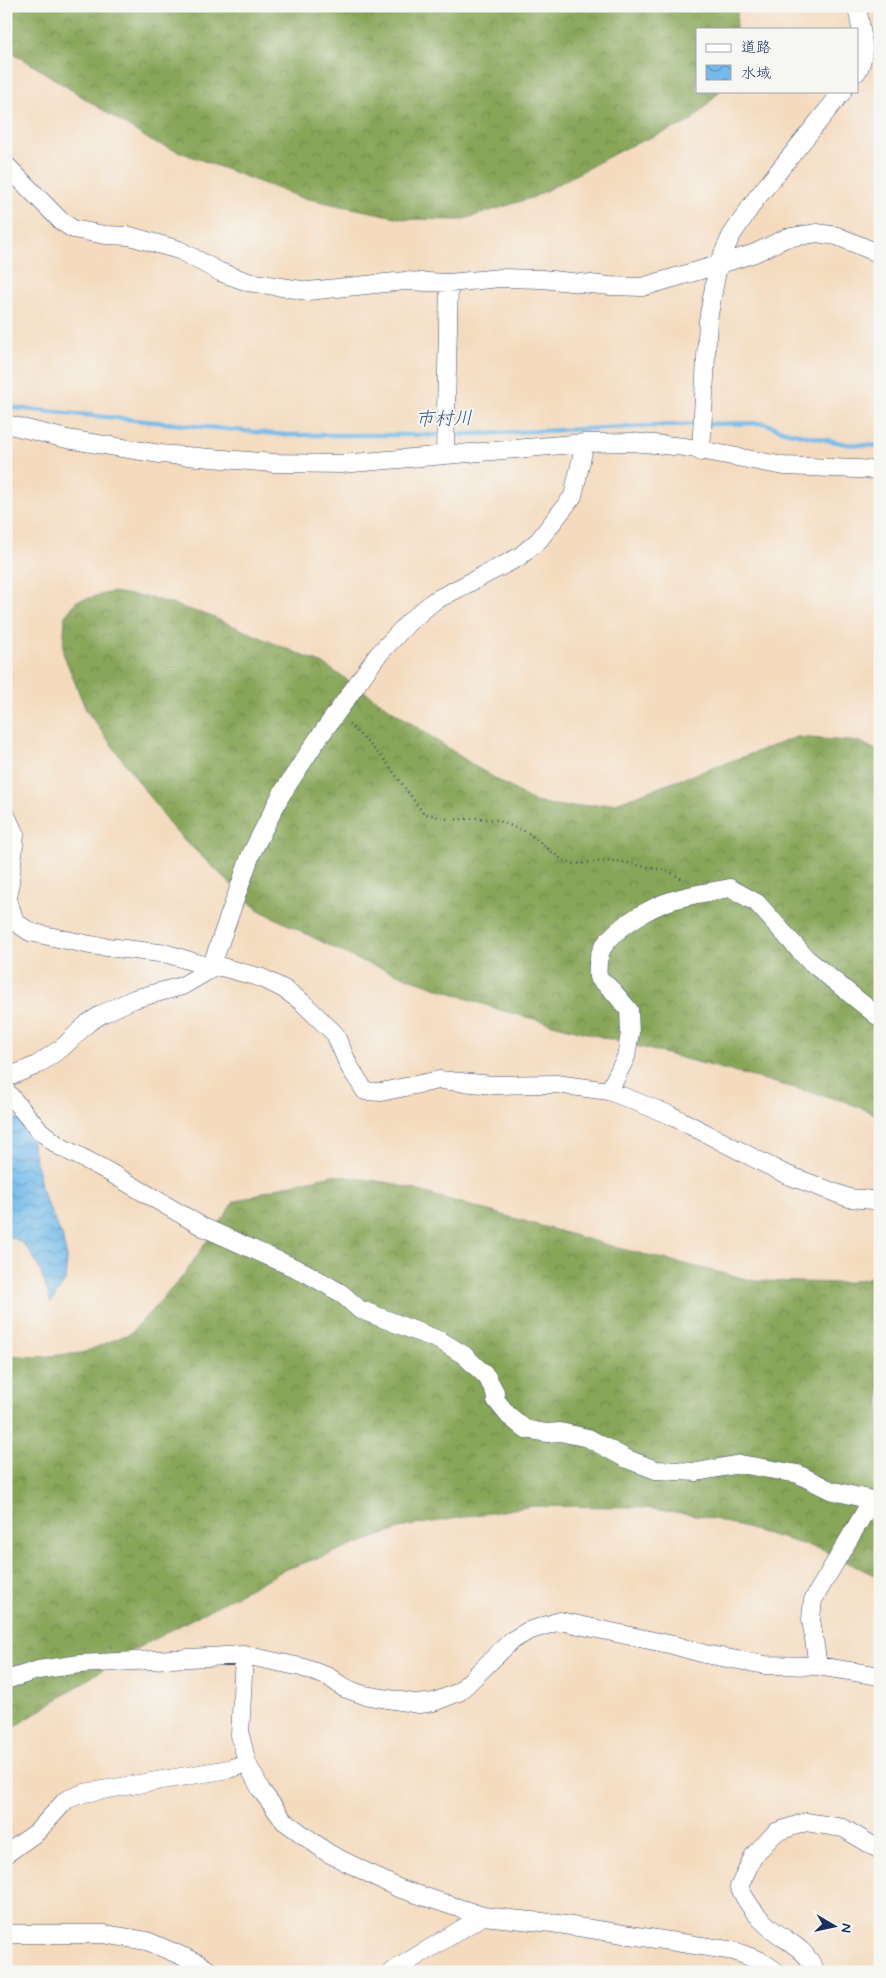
<svg xmlns="http://www.w3.org/2000/svg" width="886" height="1978" viewBox="0 0 886 1978" font-family="Mynerve,'Klee One',sans-serif">
  <style>
    .forest { fill: url(#forest-crowns); stroke: #526a5c }
    .water { fill: url(#water-waves); stroke: #4775a4 }
    .lines { fill: none; stroke-linecap: round; stroke-linejoin: round }
    .stream { stroke: #73bbeb; stroke-width: 4.5 }
    .minor-casing { stroke: #3c496c; stroke-width: 19 }
    .path { stroke: #3c496c; stroke-width: 2.5; stroke-dasharray: 1 4; stroke-linecap: butt }
    .minor { stroke: #fff; stroke-width: 18 }
    .labels { text-anchor: middle; dominant-baseline: central; stroke-width: 4; stroke-linejoin: round; paint-order: stroke }
    .water-label { font-size: 19px; font-style: italic; fill: #355988; stroke: #f6f6f2 }
  </style>
  <defs>
    <pattern id="forest-crowns" width="20" height="18" patternUnits="userSpaceOnUse" patternTransform="scale(1.25)"><rect width="20" height="18" fill="#88a659"/><path d="M2 6a3 3 0 1 1 6 0M12 15a3 3 0 1 1 6 0" fill="none" stroke="#6e884d"/></pattern>
    <pattern id="water-waves" width="16" height="10" patternUnits="userSpaceOnUse" patternTransform="scale(1.25)"><rect width="16" height="10" fill="#73bbeb"/><path d="M0 5q4-4 8 0t8 0" fill="none" stroke="#5e98c2"/></pattern>
  </defs>
  <rect width="100%" height="100%" fill="#f6f6f2"/>
  <filter id="ink" filterUnits="userSpaceOnUse"><feTurbulence type="fractalNoise" baseFrequency=".02" numOctaves="2"/><feDisplacementMap in="SourceGraphic" scale="10" xChannelSelector="R" yChannelSelector="G"/><feConvolveMatrix kernelMatrix="1 2 1 2 8 2 1 2 1" color-interpolation-filters="sRGB"/></filter>
  <filter id="wash" filterUnits="userSpaceOnUse"><feTurbulence type="fractalNoise" baseFrequency=".0096" numOctaves="4" result="noise"/><feDisplacementMap in="SourceGraphic" scale="20" xChannelSelector="R" yChannelSelector="G"/><feGaussianBlur stdDeviation="1.12" result="paint"/><feColorMatrix in="noise" values="0 0 0 0 0 0 0 0 0 0 0 0 0 0 0 0 0 1.4 0 .05"/><feComposite in="paint" operator="in"/></filter>
  <g filter="url(#wash)">
    <rect width="100%" height="100%" fill="#f4dbbe"/>
    <path class="forest" d="M 6,6 L 738,6 L 736,29 L 697,29 L 697,91 L 720,91 L 690,122 L 627,147 L 534,197 L 461,220 L 405,219 L 299,197 L 151,141 L 6,48 Z
      M 112,592 L 152,598 L 210,616 L 325,665 L 476,767 L 535,802 L 568,807 L 616,803 L 797,737 L 860,742 L 880,752 L 880,1116 L 844,1101 L 500,1010 L 358,960 L 257,909 L 174,830 L 86,710 L 63,653 L 65,616 L 77,601 Z
      M 332,1175 L 391,1183 L 618,1248 L 755,1281 L 846,1283 L 880,1275 L 880,1578 L 820,1549 L 703,1516 L 637,1507 L 532,1506 L 408,1526 L 284,1570 L 128,1653 L 6,1733 L 6,1355 L 37,1357 L 82,1353 L 131,1333 L 183,1276 L 234,1202 L 276,1188 Z"/>
    <path class="water" d="M 11,1117 L 22,1121 L 29,1130 L 43,1195 L 62,1236 L 67,1258 L 65,1281 L 51,1303 C 44,1282 33,1237 6,1237 L 6,1118 Z"/>
    <g class="lines">
      <path class="stream" d="M 6,407 L 286,435 L 442,435
        M 707,424 L 764,423 L 784,431 L 846,444 L 880,446
        M 450,435 L 699,424"/>
    </g>
  </g>
  <g filter="url(#ink)">
    <g class="lines">
      <g class="minor-casing">
        <path id="minor" d="M 857,6 C 860,27 869,54 857,72
          M 6,165 L 61,221 L 73,229 L 105,235 L 130,236 L 179,250 L 220,272 L 248,282 L 308,291 L 405,281 L 449,283 L 500,278 L 542,279 L 610,286 L 642,287 L 718,265 L 755,253 L 786,238 L 817,233 L 837,236 L 880,254
          M 6,424 L 67,439 L 160,454 L 274,463 L 341,464 L 585,443 L 632,442 L 685,447 L 784,466 L 880,470
          M 701,452 L 708,320 L 718,265 L 731,236 L 756,199 L 843,91
          M 445,454 L 449,283
          M 6,815 L 15,835 L 8,900 L 15,922 L 30,932 L 90,945 L 168,954 L 213,968
          M 213,968 L 214,959 L 251,854 L 281,795 L 315,743 L 377,656 L 409,622 L 434,601 L 519,557 L 539,540 L 573,496 L 585,443
          M 6,1078 L 37,1065 L 63,1047 L 88,1023 L 102,1014 L 134,999 L 182,986 L 213,968 L 222,967 L 262,978 L 284,989 L 302,1002 L 335,1034 L 349,1066 L 365,1091 L 381,1092 L 439,1080 L 494,1085 L 556,1084 L 609,1091 L 670,1115 L 785,1174 L 849,1198 L 873,1200 L 880,1199
          M 6,1091 L 39,1130 L 59,1146 L 102,1168 L 203,1227 L 306,1273 L 341,1293 L 359,1309 L 441,1341 L 464,1355 L 487,1377 L 495,1392 L 496,1400 L 508,1415 L 525,1429 L 547,1433 L 560,1432 L 588,1438 L 627,1459 L 656,1470 L 697,1472 L 740,1464 L 798,1474 L 830,1490 L 880,1502
          M 609,1091 L 626,1057 L 630,1033 L 629,1010 L 612,990 L 598,977 C 597,967 598,956 603,947 C 616,927 650,907 673,900 C 691,894 711,892 730,888 L 757,903 L 807,959 L 880,1018
          M 244,1655 L 240,1735 L 247,1763 L 261,1790 L 284,1821 L 328,1853 L 398,1888 L 483,1916 L 552,1923 L 734,1951 L 761,1961 L 777,1972
          M 818,1666 L 811,1619 L 813,1600 L 872,1500
          M 6,1680 L 38,1670 L 80,1664 L 244,1655 L 301,1667 L 329,1677 L 344,1688 L 364,1695 L 419,1704 L 434,1702 L 459,1692 L 511,1641 L 528,1631 L 560,1621 L 673,1645 L 705,1654 L 765,1665 L 818,1666 L 880,1676
          M 6,1854 L 37,1832 L 66,1800 L 84,1793 L 229,1769 L 247,1763
          M 6,1934 L 104,1934 L 147,1941 L 196,1962 L 211,1972
          M 391,1972 L 483,1916
          M 816,1972 C 804,1945 787,1943 768,1926 C 756,1916 746,1901 739,1887 L 754,1855 L 776,1832 L 806,1822 L 843,1828 L 880,1850"/>
      </g>
      <path class="path" d="M 349,724 L 385,760 L 423,813 L 451,820 L 476,818 L 497,820 L 527,832 L 562,860 L 576,864 L 602,861 L 617,861 L 649,867 L 668,871 L 684,880"/>
      <use href="#minor" class="minor"/>
    </g>
  </g>
  <g class="labels">
    <g class="water-label">
      <text transform="translate(444 419) rotate(-1)">市村川</text>
    </g>
  </g>
  <rect width="886" height="1978" fill="none" stroke="#f6f6f2" stroke-width="25"/>
  <rect x="696" y="28" width="162" height="65" fill="#f6f6f2" stroke="#9ea6b7"/>
  <rect x="706" y="44" width="25" height="8" fill="#ffffff" stroke="#9ea6b7"/>
  <text x="741" y="52" font-size="15" fill="#1b2f5e">道路</text>
  <rect x="706" y="65" width="25" height="15" fill="url(#water-waves)" stroke="#9ea6b7"/>
  <text x="741" y="78" font-size="15" fill="#1b2f5e">水域</text>
  <g transform="translate(834 1926) rotate(99)" stroke="#f6f6f2" stroke-width="4" paint-order="stroke">
  <path d="M0-4L9 19L0 12L-9 19Z" fill="#1b2f5e"/>
  <text y="-8" font-size="14" font-weight="bold" text-anchor="middle" fill="#1b2f5e">N</text>
  </g>
</svg>
